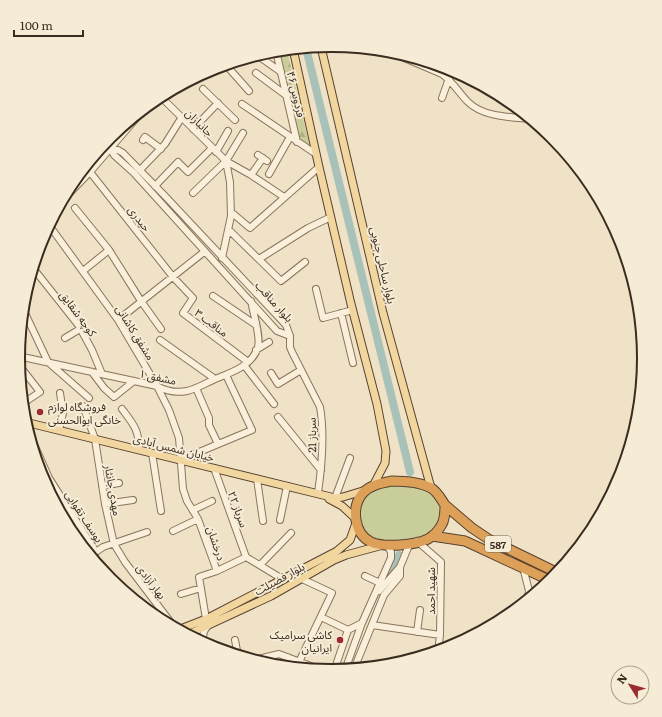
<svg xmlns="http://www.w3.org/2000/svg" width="662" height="717" viewBox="0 0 662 717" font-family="Literata,'Noto Sans Arabic',serif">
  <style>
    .grass { fill: #c8cd9a }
    .forest { fill: url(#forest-firs) }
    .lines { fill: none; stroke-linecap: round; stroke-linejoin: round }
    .river { stroke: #a8c2ba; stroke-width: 8 }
    .minor-casing { stroke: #8a745c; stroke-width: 8 }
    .major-casing { stroke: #584230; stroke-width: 9 }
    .highway-casing { stroke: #584230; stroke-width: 11 }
    .minor { stroke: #f9efda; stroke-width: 6 }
    .major { stroke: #f1d69f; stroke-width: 7 }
    .highway { stroke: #dda058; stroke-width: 9 }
    .poi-dot { fill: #9a2b2f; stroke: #f6ecd6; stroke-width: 1.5 }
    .labels { text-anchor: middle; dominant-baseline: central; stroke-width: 4; stroke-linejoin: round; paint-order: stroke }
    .shield { fill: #f6ecd6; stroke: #736657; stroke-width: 1 }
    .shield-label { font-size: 10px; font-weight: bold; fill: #3b2c20 }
    .street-label { font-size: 11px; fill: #3b2c20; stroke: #f6ecd6 }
    .poi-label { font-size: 11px; fill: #3b2c20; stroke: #f6ecd6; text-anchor: start }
    .rim { fill: none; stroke: #3b2c20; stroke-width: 2 }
  </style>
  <defs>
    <pattern id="forest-firs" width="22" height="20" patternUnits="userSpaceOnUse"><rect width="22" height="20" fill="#c8cd9a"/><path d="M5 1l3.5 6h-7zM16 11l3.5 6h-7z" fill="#adb084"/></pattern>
  </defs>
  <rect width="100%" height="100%" fill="#efe2c7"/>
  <path class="grass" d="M 396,485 C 413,486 433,487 440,505 C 457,546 341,560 361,505 C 367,490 381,487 396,485 Z"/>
  <path class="forest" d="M 287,50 L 310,148 L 299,141 L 278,51 Z"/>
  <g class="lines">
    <path class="river" d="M 306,48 L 410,472
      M 392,572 L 399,555"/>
    <g class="minor-casing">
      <path id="minor" d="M 276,51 L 297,142
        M 388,51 L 442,74 C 453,82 459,93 468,102 C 483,117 510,117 531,119
        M 257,55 L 281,72
        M 226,65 L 249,91
        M 256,73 L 287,96
        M 203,89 L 235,120
        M 160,96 L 226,161 L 251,175 L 284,197
        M 442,98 L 452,70
        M 242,104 L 316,154
        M 193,129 L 218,103
        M 143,140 L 145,137 L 161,149
        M 102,147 L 118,150 L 123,153 L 165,196 L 286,325 L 290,336 L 290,347 L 292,352 L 320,407 C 325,435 322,465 318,493
        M 111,149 L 114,155 L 134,173 L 277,331 L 290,336
        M 216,152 L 228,131
        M 258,155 L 267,161
        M 140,170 L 165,144 L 182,117
        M 90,172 L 173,277 L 193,298 L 183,313 L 248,362
        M 269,174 L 290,137
        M 251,175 L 263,158
        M 155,186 L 178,162 L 188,172 L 212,148
        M 193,193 L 226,161 L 243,133
        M 62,201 L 90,172 L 146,107
        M 75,208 L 109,250 L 141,301 L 161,329
        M 231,212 L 250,228 L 319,167
        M 49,225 L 118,320 L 157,386 L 169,410 L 179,438 L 183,489 L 187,501 L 198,519 L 217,571 L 199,577 L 206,619
        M 229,230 L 281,281 L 305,262
        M 222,258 L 231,216 L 230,182 L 226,161
        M 259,259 L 308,228 L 331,217
        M 33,268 L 79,326 L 92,350 L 102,374
        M 83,271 L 109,250
        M 316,289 L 323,318 L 353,310
        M 213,296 L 256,325
        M 23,309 L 48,362 L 89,398
        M 341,313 L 353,363
        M 118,320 L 204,252
        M 65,338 L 80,329
        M 160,340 L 215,379
        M 256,350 L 269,342
        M 18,356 L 157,386 C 166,391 177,393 187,391 C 196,389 204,384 213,380 C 229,373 252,367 258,347 C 261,337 253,312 251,301
        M 19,365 L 40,392 L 22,404
        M 244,365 L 274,404
        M 92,372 L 104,388 L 114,397 L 134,381
        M 271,373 L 278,384 L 301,370
        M 196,388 L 209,418 L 209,425 L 218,444
        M 83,406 L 95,439 L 105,504 L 114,544 L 125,562 L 175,628
        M 122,409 C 134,425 139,430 139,450
        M 278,417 L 321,470
        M 26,426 L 49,478 L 96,552
        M 59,430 L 63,413 L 60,393
        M 152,453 L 161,511
        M 180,460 L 252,430 L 226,375
        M 214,468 L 246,557
        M 257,479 L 263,521
        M 102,486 L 119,483
        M 335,498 L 350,458
        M 105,504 L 133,500
        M 193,510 L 212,501
        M 280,520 L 287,486
        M 173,531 L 198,519
        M 417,541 L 441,562 L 440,635 L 438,652
        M 90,556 L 103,547 L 147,532
        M 246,557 L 284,580
        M 260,565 L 291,533
        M 523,567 L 529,591 L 527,601
        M 217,571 L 246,557
        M 365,576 L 380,583
        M 379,591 L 400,567 L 410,543
        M 181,594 L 201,588
        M 154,616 L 163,612
        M 321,617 L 348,630
        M 372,625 L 440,635
        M 417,632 L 420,610
        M 235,640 L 238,656
        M 202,643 L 204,631 L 207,627
        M 253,660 L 279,654 L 324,671
        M 299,662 L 332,593 L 302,579
        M 285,667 L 288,657
        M 354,669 L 384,595 L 400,576 L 400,567
        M 345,670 L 362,623 L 391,558 L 391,552 L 387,545
        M 334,671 L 348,630 L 362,623"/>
    </g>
    <g class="major-casing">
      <path id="major" d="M 321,47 L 383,313 L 431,488
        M 293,49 L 319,167 L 351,304 L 377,404 L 386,451 L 385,463 L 373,486
        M 25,422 L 335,498 L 343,497 L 366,490
        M 329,499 L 342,506 L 355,518
        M 178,630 L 206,619 L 337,551 L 350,540 L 356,523
        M 187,635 L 271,596 L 334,560 L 346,555 L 383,545"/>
    </g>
    <g class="highway-casing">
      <path id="highway" d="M 392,481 C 404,481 420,482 431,488 C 437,491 441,499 445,505 C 445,512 445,520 441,526 C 438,531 433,536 428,539 C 416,545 384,548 371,542 C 354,534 351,508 362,494 C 369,485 382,483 392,481 Z
        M 445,505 L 472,528 L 490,540 L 558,573
        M 432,536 L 465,541 L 551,581"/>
    </g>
    <use href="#minor" class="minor"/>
    <use href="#major" class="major"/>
    <use href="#highway" class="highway"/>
  </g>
  <g class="poi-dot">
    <circle cx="40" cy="412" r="4"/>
    <circle cx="340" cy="640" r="4"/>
  </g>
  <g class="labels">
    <rect class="shield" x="485" y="536" width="26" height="16" rx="3"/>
    <g class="shield-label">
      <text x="498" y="544">587</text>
    </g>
    <g class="street-label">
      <text transform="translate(297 94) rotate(77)">فردوس ۴۶</text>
      <text transform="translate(200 122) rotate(45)">جانبازان</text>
      <text transform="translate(140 218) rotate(52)">حیدری</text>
      <text transform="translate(384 265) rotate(77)">بلوار ساحلی جنوبی</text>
      <text transform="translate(275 301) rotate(48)">بلوار مناقب</text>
      <text transform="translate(79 313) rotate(54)">کوچه شقایق</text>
      <text transform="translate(212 322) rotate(37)">مناقب ۳</text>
      <text transform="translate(136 332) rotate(58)">مشفق کاشانی</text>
      <text transform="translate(158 376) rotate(12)">مشفق ۱</text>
      <text transform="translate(311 435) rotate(-91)">سرباز 21</text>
      <text transform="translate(174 447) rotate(14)">خیابان شمس آبادی</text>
      <text transform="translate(114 490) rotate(80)">مهدی جانثار</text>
      <text transform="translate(239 509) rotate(70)">سرباز ۲۲</text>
      <text transform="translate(85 516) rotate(57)">یوسف تقوایی</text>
      <text transform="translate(217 543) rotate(71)">درخشان</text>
      <text transform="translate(279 578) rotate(-29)">بلوار فضیلت</text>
      <text transform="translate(152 581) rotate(53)">بهار آزادی</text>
      <text transform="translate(430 591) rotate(-90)">شهید احمد</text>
    </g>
    <g class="poi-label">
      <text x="48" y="406">فروشگاه لوازم<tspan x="48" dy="13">خانگی ابوالحسنی</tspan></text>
      <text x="332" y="634" text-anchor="end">کاشی سرامیک<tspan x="332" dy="13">ایرانیان</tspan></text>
    </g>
  </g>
  <path d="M0 0H662V717H0ZM25 358a306 306 0 1 1 612 0a306 306 0 1 1-612 0Z" fill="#f6ecd6" fill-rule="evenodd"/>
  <path class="rim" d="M25 358a306 306 0 1 1 612 0a306 306 0 1 1-612 0Z"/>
  <g transform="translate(630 685) rotate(307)"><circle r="19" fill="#f6ecd6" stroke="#ab9f8d"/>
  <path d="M0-3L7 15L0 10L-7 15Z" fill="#9a2b2f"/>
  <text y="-6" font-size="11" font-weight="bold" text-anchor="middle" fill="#3b2c20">N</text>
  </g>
  <path d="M14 30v6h69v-6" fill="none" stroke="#3b2c20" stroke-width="2"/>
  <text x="20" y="30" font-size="12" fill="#3b2c20" stroke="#f6ecd6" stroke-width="3" paint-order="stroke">100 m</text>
</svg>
